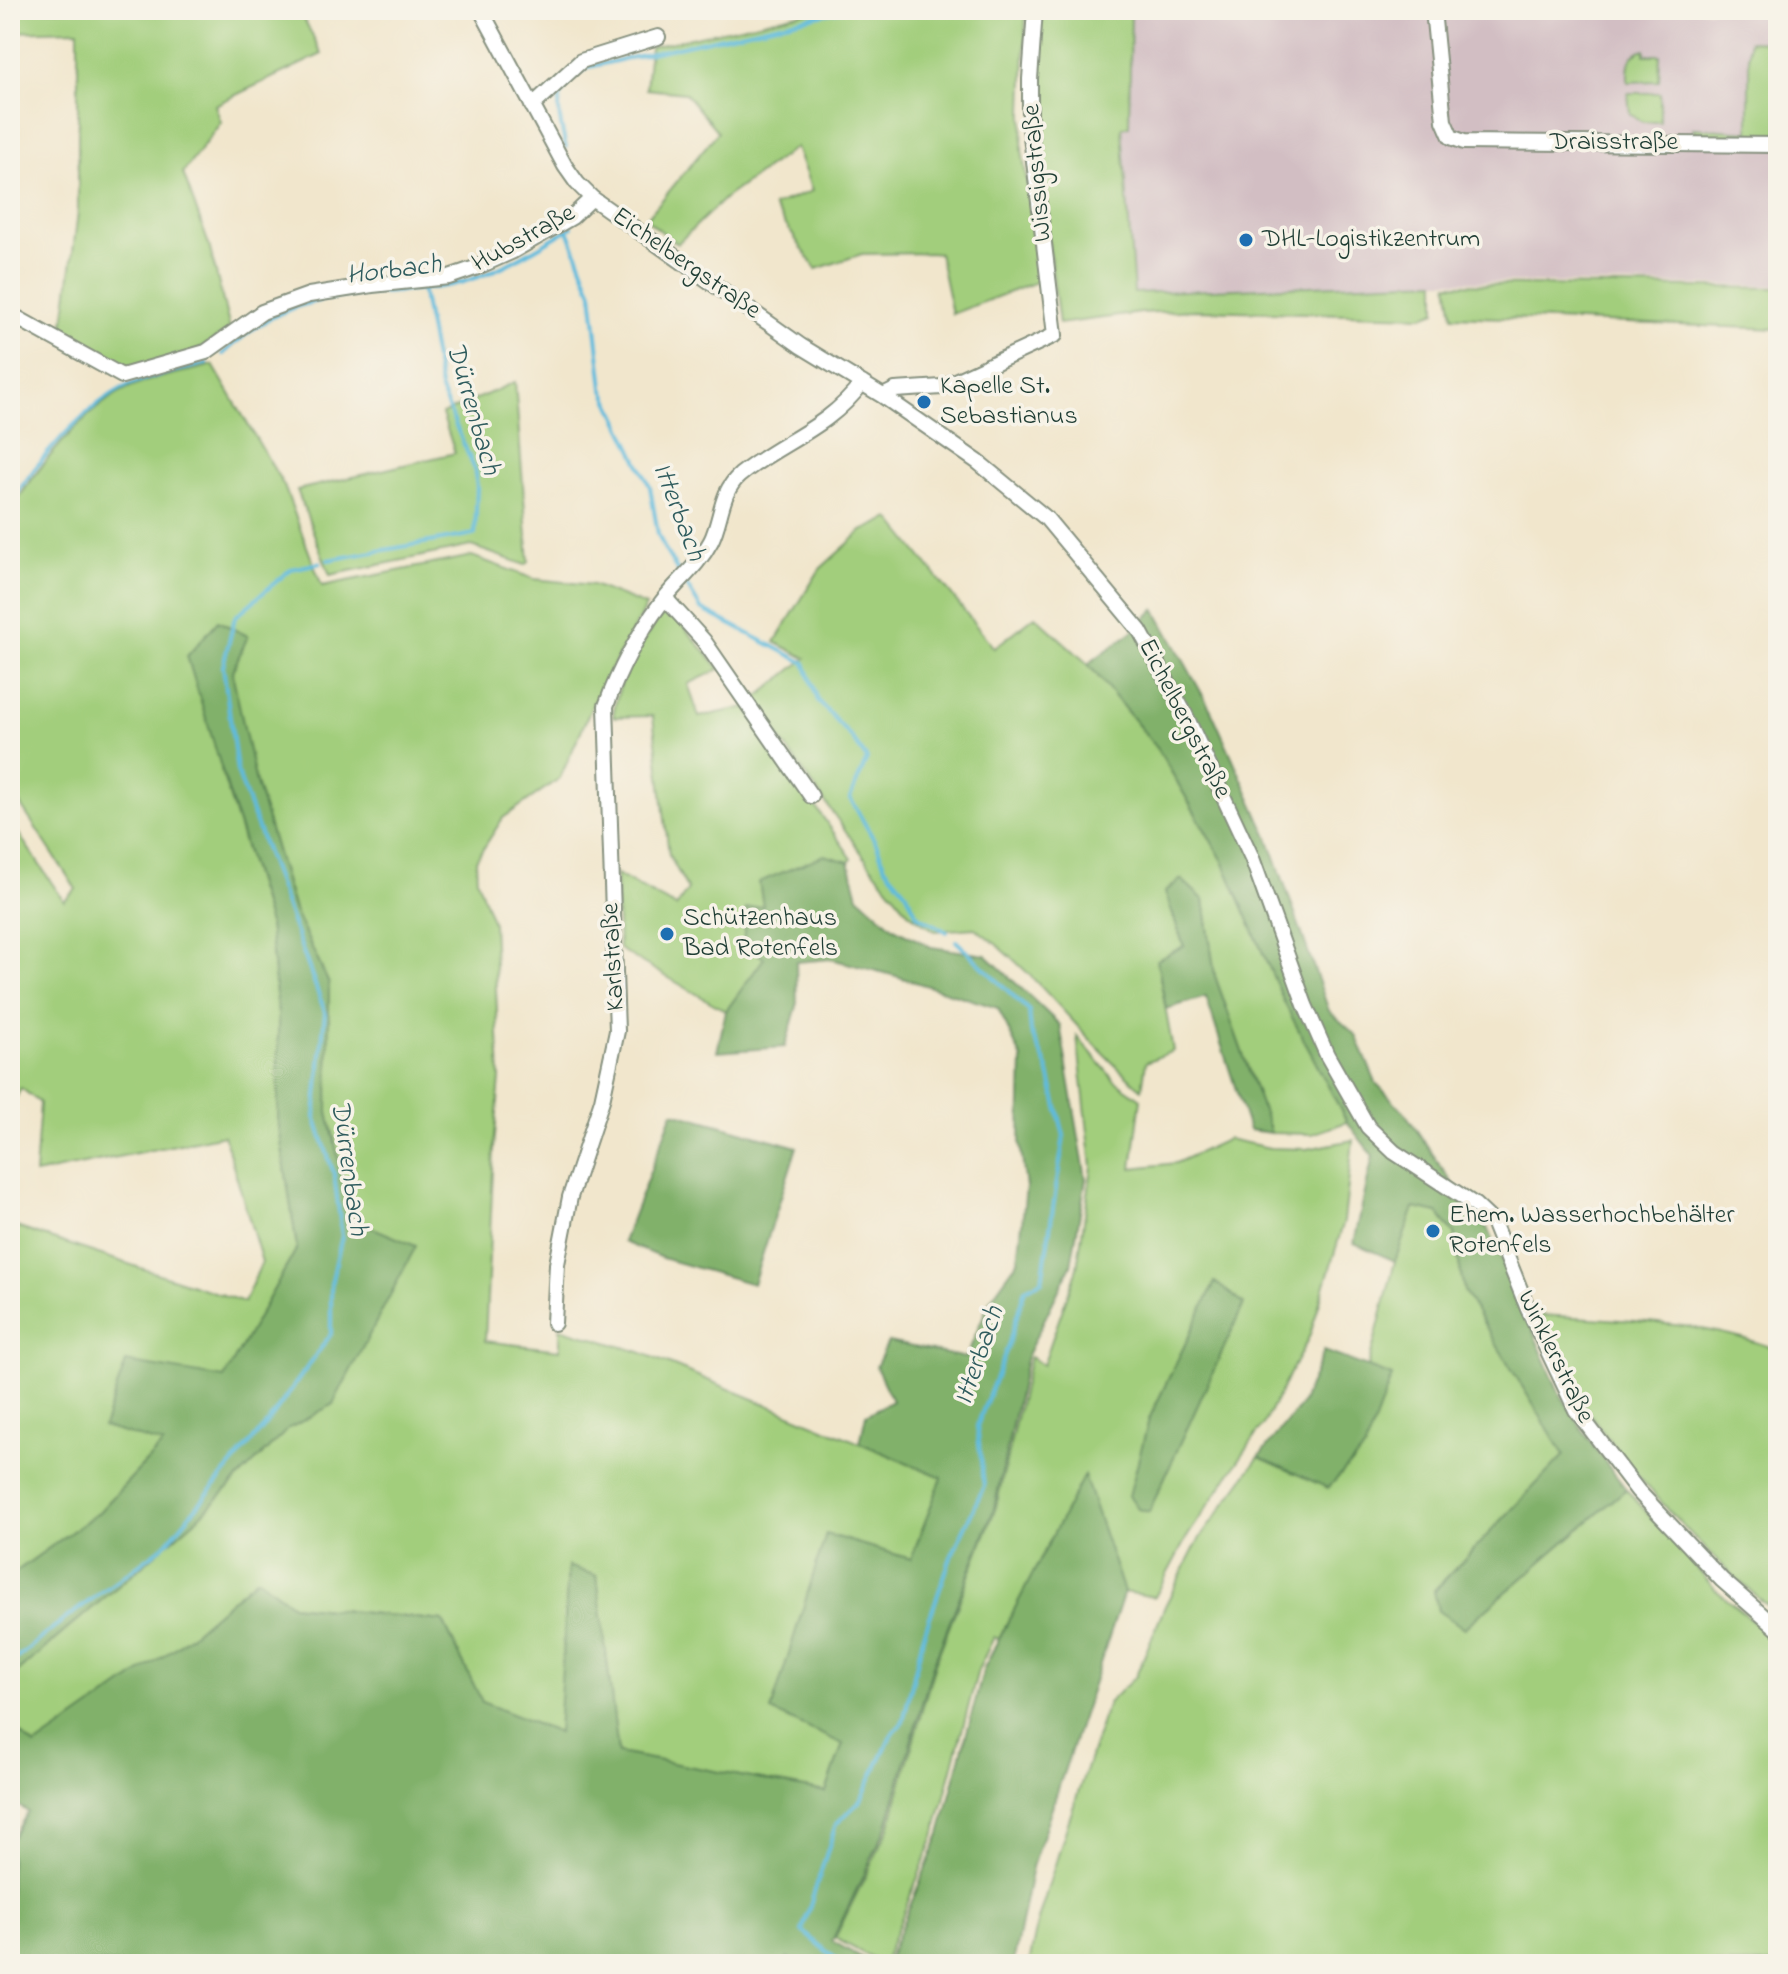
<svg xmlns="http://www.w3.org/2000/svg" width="1788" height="1974" viewBox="0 0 1788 1974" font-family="'Indie Flower',sans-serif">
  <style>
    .industrial { fill: #d2bec3 }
    .green { fill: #a2ce7b; stroke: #608658; stroke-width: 2; fill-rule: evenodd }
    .forest { fill: #81b16b; stroke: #507750; stroke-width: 2 }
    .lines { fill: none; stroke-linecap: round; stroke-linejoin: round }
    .stream { stroke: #5fbbdd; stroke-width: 4 }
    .street-casing { stroke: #889280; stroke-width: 18 }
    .street { stroke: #fff; stroke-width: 14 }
    .poi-dot { fill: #1f6fb2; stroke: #f7f3e8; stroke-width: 3 }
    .labels { text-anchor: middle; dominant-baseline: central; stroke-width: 7; stroke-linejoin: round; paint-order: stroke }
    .street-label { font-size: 26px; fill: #1f3d34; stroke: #f7f3e8 }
    .poi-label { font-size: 26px; fill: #1f3d34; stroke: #f7f3e8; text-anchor: start }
    .water-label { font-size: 28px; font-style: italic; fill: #2f5c5e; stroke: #f7f3e8 }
  </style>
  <rect width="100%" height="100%" fill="#f7f3e8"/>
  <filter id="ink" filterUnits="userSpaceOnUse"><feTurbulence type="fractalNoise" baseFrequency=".0125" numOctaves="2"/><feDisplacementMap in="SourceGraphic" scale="16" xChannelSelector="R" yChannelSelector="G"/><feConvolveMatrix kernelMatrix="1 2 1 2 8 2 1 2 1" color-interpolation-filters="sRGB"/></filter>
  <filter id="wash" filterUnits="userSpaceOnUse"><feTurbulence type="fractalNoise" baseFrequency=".006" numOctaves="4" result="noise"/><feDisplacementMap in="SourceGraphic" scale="32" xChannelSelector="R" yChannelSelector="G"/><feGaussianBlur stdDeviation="1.8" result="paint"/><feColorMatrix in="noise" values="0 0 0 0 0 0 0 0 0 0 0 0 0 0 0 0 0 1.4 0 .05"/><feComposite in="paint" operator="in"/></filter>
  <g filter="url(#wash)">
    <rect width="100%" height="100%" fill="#f1e6cc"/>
    <path class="industrial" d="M 1131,10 L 1778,10 L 1778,286 L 1436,281 L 1134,293 L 1122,128 L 1129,126 Z"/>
    <path class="green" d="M 10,10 L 299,10 L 322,54 L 215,105 L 221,122 L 183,173 L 209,245 L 230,329 C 205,346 170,369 138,368 C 112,367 85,350 62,338 L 78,212 L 78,30 L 10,32 Z
      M 816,10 L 1026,10 L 1022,150 L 1036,242 L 1039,281 L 952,314 L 939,253 L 862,254 L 816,269 L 773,206 L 812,191 L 796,147 L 725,198 L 677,244 L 646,219 L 718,132 L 685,93 L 646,89 L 650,47 Z
      M 1040,10 L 1131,10 L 1129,126 L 1122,128 L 1134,293 L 1436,281 L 1436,311 L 1423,316 L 1195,310 L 1141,313 L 1059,324 L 1034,132 Z
      M 1749,41 L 1778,42 L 1778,141 L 1695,137 L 1693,128 L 1749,132 Z
      M 1641,50 L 1645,50 L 1645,55 L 1660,55 L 1659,81 L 1628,82 C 1628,68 1627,57 1641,50 Z
      M 1628,93 L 1660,93 L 1660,122 L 1643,122 L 1630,114 Z
      M 1448,284 L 1778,288 L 1778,329 L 1453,316 Z
      M 213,365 L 284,486 L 322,586 L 472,556 L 534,579 L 593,585 L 646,606 L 598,693 L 560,778 L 503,818 L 476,860 L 477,880 L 493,923 L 500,1078 L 494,1148 L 485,1341 L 560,1350 L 560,1328 L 640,1352 L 942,1477 L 911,1559 L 827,1535 L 843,1744 L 826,1792 L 618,1753 L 597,1576 L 568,1567 L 559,1734 L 482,1702 L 443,1621 L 292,1605 L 257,1578 L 178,1646 L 35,1747 L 10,1725 L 10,1678 L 199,1517 L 288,1429 L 333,1404 L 352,1219 L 328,1112 L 329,984 L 294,910 L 256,783 L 218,621 L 221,770 L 269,924 L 278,1014 L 278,1120 L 297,1248 L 224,1379 L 99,1512 L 10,1576 L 10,1225 L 244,1302 L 262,1262 L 224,1135 L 35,1174 L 40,1103 L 21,1088 L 10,1109 L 10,821 L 64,901 L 76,889 L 12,792 L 10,793 L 10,511 C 37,469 87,403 135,385 C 160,376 188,372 213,365 Z
      M 515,382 L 529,562 L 525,565 L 471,546 L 330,575 L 297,490 L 455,453 L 442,414 Z
      M 890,518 L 994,648 L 1035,616 L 1088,664 L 1158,749 L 1223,861 L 1285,1003 L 1347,1122 L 1312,1134 L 1271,1133 L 1215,976 L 1204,900 L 1181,879 L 1165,892 L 1184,947 L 1157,961 L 1173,1051 L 1146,1062 L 1142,1089 C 1082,1040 1039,973 975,928 L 935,931 L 909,913 L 870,865 L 753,701 L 806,658 L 775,642 L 820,569 L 862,531 Z
      M 663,612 L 672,613 L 720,669 L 688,684 L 699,717 L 746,707 L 852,859 L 849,862 L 824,856 L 763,907 L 765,958 L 726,1011 L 619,949 L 616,874 L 676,907 L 688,890 L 669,855 L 653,716 L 613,717 C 617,678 641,644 663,612 Z
      M 1077,1036 L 1114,1080 L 1141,1099 L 1132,1168 L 1176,1163 L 1228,1139 L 1270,1148 L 1307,1149 L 1353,1140 L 1344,1221 L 1310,1335 L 1264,1423 L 1187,1537 L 1155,1597 L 1124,1592 L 1084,1476 L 999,1639 L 994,1637 L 978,1670 L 934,1837 L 883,1964 L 835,1938 L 889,1828 L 935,1664 L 996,1507 L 1030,1357 L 1043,1365 L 1077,1268 L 1092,1167 ZM 1215,1283 L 1149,1512 L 1138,1509 L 1149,1419 Z
      M 1414,1207 L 1438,1213 L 1454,1234 L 1464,1291 L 1565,1455 L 1434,1590 L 1464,1628 L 1626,1489 L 1716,1590 L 1778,1642 L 1778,1964 L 1029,1964 L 1038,1920 L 1067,1826 L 1108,1703 L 1136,1676 L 1165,1606 L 1198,1541 L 1259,1457 L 1328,1487 L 1392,1376 L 1368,1367 L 1395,1261 Z
      M 1538,1315 C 1619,1320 1702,1320 1778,1350 L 1778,1614 C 1709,1559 1633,1476 1582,1403 C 1563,1377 1552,1343 1538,1315 Z"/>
    <path class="forest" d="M 1155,609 L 1211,710 L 1268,837 L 1329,1011 L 1356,1035 L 1376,1083 L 1405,1113 L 1473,1214 L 1489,1230 L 1559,1392 L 1593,1446 L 1626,1489 L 1464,1628 L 1438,1611 L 1434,1591 L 1564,1455 L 1464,1291 L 1454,1234 L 1438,1213 L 1414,1208 L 1395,1261 L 1354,1243 L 1373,1156 L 1347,1122 L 1285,1004 L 1223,861 L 1158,749 L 1088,664 L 1133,631 Z
      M 218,621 L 248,636 L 232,672 L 256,783 L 294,910 L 329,984 L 328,1112 L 352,1219 L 416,1246 L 333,1404 L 288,1429 L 199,1517 L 10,1678 L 10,1576 L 99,1512 L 163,1444 L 103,1427 L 126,1362 L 224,1378 L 297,1248 L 278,1120 L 278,1014 L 269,924 L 187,656 Z
      M 824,855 L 849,862 L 858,896 L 894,928 L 931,947 L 986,955 L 1060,1025 L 1086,1179 L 1071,1265 L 1027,1355 L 994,1509 L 933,1665 L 887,1826 L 832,1941 L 873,1964 L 801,1964 L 788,1958 L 783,1964 L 10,1964 L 10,1842 L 28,1812 L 10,1800 L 10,1725 L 35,1746 L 178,1646 L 257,1578 L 292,1605 L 443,1621 L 482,1702 L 558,1733 L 568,1566 L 597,1576 L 618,1753 L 826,1792 L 843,1744 L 771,1711 L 826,1534 L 911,1559 L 942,1477 L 860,1443 L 866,1415 L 892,1401 L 876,1367 L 888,1342 L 966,1358 L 990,1300 L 1018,1261 L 1026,1187 L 1020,1143 L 1022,1059 L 998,1008 L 896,976 L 831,959 L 796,962 L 797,1006 L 785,1047 L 717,1052 L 726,1011 L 764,958 L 743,945 L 746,909 L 763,906 L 759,882 Z
      M 1181,879 L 1204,900 L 1215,976 L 1271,1133 L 1249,1130 L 1206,997 L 1166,1009 L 1157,960 L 1184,946 L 1165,892 Z
      M 673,1112 L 797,1147 L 753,1284 L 662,1258 L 623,1242 Z
      M 1215,1282 L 1244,1304 L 1149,1512 L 1138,1509 L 1129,1496 L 1149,1419 Z
      M 1324,1351 L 1392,1376 L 1364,1450 L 1328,1488 L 1259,1457 L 1302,1403 Z
      M 1084,1475 L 1124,1592 L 1032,1867 L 1013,1964 L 886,1964 L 940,1834 L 984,1668 Z"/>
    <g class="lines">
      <path class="stream" d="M 566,147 C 557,108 550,90 589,67 L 843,10
        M 568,230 L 592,293 L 603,388 L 650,487 L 658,534 L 665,550 L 701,609 L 805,663 L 818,701 L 852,738 L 867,759 L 850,798 L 877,845 L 885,867 L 906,892 L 917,915 L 947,932
        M 223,354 C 242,337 263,319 288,310 C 340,289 397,296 451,285 C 494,276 535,249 572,227
        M 10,504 C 36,463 83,406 129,385 C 152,375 182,370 207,363
        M 328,560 L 475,534 L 477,486 L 474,468 L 441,391 L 422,290
        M 10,1664 L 53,1628 L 164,1546 L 268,1422 L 331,1334 L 331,1284 L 342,1236 L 334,1174 L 315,1117 L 325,1012 L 237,771 L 223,666 L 235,617 L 291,569 L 320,563
        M 842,1964 L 802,1931 L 836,1824 L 861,1800 L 892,1734 L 903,1722 L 923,1637 L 951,1557 L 984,1486 L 977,1426 L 1008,1346 L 1025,1289 L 1042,1281 L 1064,1136 L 1048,1069 L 1031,1032 L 1029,1011 L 956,941"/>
    </g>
  </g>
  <g filter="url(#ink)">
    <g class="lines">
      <g class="street-casing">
        <path id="street" d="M 481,10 L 565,166 L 577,183 L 592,198 L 801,346 L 883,396 L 978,462 L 1046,518 L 1140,631 L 1185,714 L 1252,858 L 1305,1005 L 1327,1055 L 1368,1127 L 1394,1152 L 1475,1205 L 1493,1222 L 1528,1309 L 1576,1410 L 1638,1491 L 1722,1580 L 1778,1629
          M 1433,10 L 1444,121 L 1451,137 L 1464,142 L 1778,145
          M 532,106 L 581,61 L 658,37
          M 10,314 L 122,376 L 206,352 L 262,312 L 309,295 L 372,285 L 449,277 L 475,268 L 513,251 L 572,217 L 592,198
          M 883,396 L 895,390 L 942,387 L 1055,335 L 1030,128 L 1030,79 L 1035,10
          M 665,598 L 704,641 L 811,796
          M 554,1323 L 557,1264 L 570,1197 L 602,1100 L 617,1031 L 606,706 C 618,672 639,632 661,603 C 677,581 697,568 711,541 C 722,519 720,492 740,475 C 782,441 828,429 862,383"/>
      </g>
      <use href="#street" class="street"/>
    </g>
  </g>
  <g class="poi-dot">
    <circle cx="1246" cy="240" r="8"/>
    <circle cx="924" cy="402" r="8"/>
    <circle cx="667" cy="934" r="8"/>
    <circle cx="1433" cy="1231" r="8"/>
  </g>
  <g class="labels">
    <g class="street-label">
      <text x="1614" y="143">Draisstraße</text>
      <text transform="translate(1038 173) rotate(-95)">Wissigstraße</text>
      <text transform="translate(524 239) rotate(-29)">Hubstraße</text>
      <text transform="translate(686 264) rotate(35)">Eichelbergstraße</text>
      <text transform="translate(1184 719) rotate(63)">Eichelbergstraße</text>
      <text transform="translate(614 957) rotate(-93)">Karlstraße</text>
      <text transform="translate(1555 1357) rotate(64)">Winklerstraße</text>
    </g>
    <g class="poi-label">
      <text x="1262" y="240">DHL-Logistikzentrum</text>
      <text x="940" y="387">Kapelle St.<tspan x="940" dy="30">Sebastianus</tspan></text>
      <text x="683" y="919">Schützenhaus<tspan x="683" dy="30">Bad Rotenfels</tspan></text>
      <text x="1449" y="1216">Ehem. Wasserhochbehälter<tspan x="1449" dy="30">Rotenfels</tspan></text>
    </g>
    <g class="water-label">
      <text transform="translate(394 271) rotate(-7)">Horbach</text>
      <text transform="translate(472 409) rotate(74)">Dürrenbach</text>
      <text transform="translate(678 512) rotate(69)">Itterbach</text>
      <text transform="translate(348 1168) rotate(82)">Dürrenbach</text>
      <text transform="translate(980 1356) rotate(-71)">Itterbach</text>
    </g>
  </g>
  <rect width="1788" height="1974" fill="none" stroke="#f7f3e8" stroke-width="40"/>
</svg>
